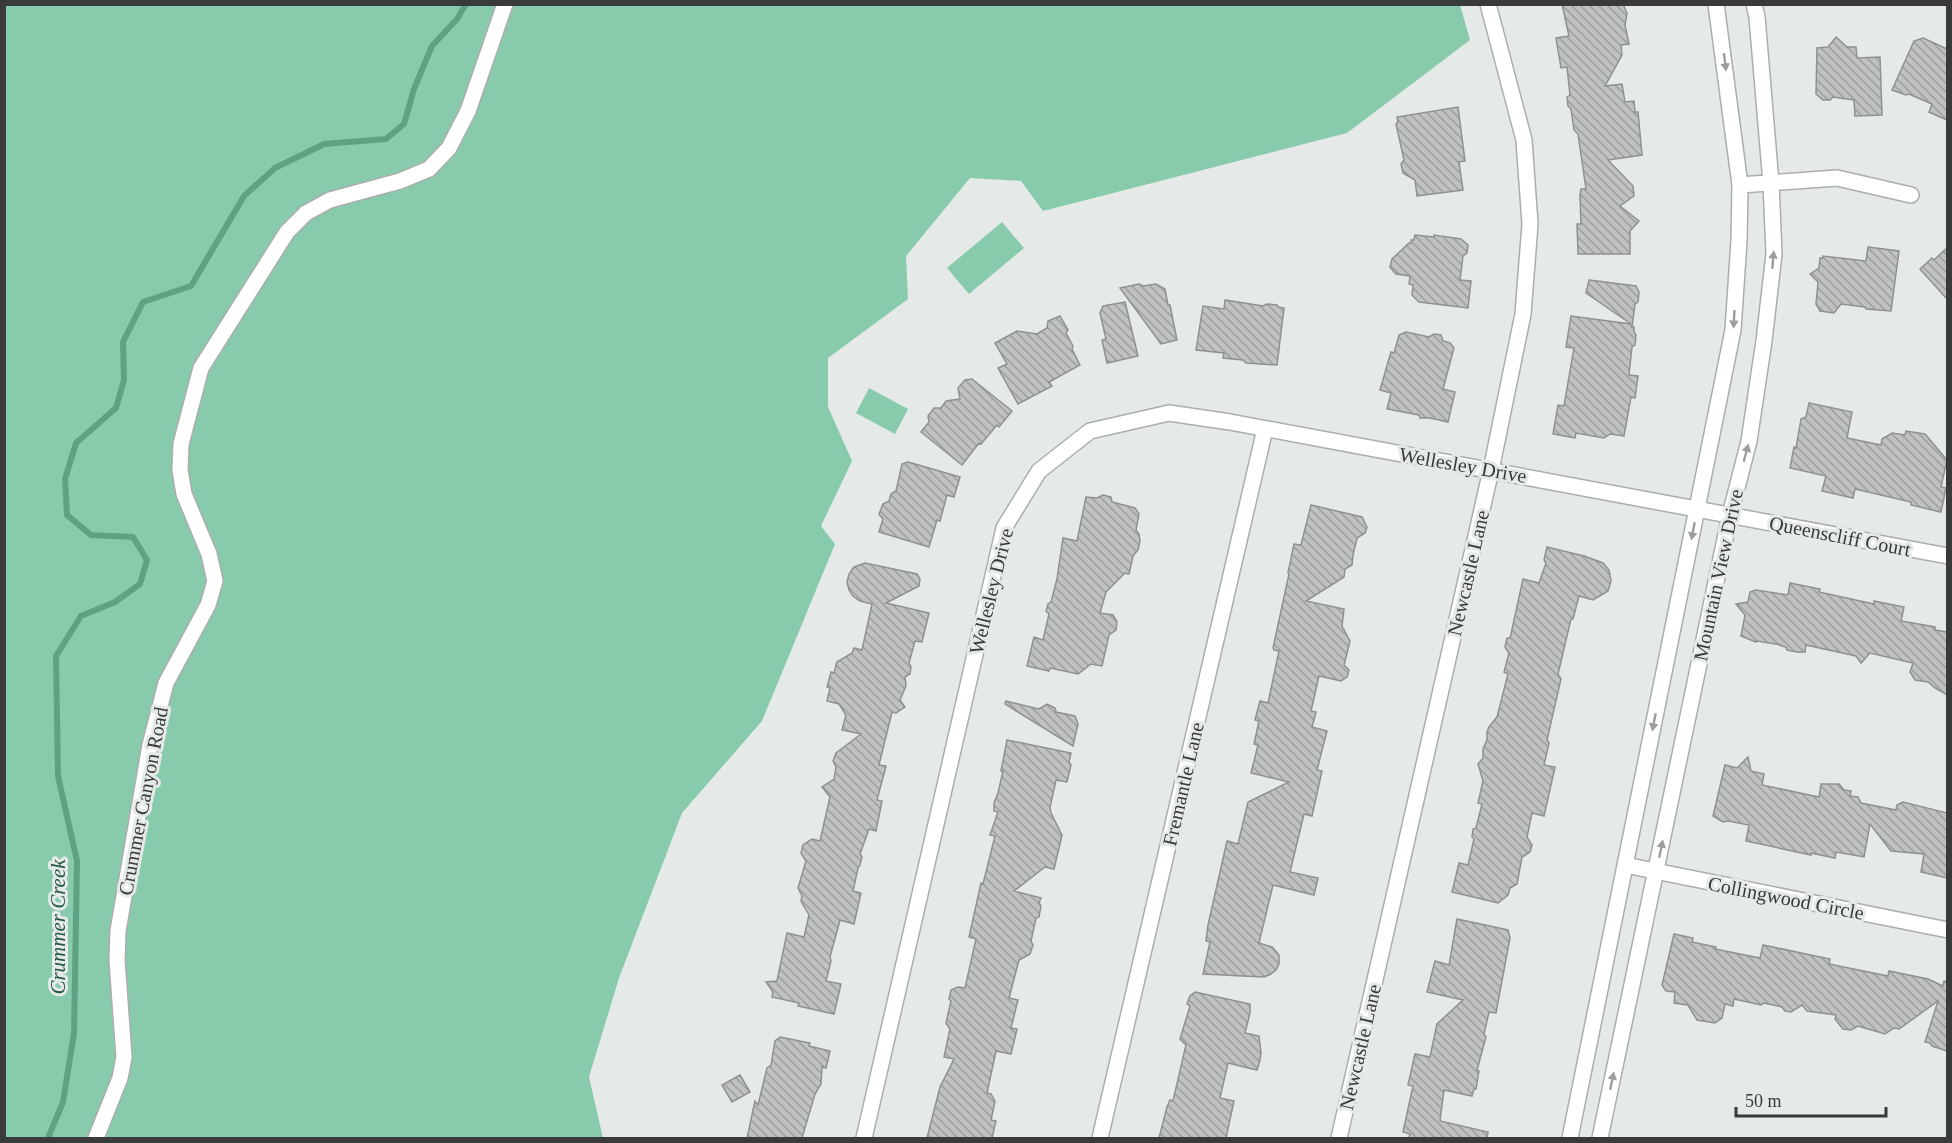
<svg xmlns="http://www.w3.org/2000/svg" width="1952" height="1143" viewBox="0 0 1952 1143" font-family="Georgia,serif">
  <style>
    .park { fill: #88cbac }
    .lines { fill: none; stroke-linecap: round; stroke-linejoin: round }
    .stream { stroke: #5ea284; stroke-width: 6 }
    .building { fill: url(#building-back-hatch); stroke: #8e9190; stroke-width: 1.5 }
    .street-casing { stroke: #abaeac; stroke-width: 18 }
    .street { stroke: #fff; stroke-width: 15 }
    .oneway { fill: #9c9d9c }
    .labels { text-anchor: middle; dominant-baseline: central; stroke-width: 6; stroke-linejoin: round; paint-order: stroke }
    .street-label { font-size: 20px; fill: #393b3a; stroke: #e5e9e7 }
    .water-label { font-size: 21px; font-style: italic; fill: #235943; stroke: #e5e9e7 }
  </style>
  <defs>
    <pattern id="building-back-hatch" width="6" height="6" patternUnits="userSpaceOnUse" patternTransform="scale(1.5)"><rect width="6" height="6" fill="#bfc2c0"/><path d="M-1 5l2 2M0 0l6 6M5-1l2 2" fill="none" stroke="#9c9f9d"/></pattern>
  </defs>
  <rect width="100%" height="100%" fill="#e5e9e7"/>
  <path class="park" d="M 5,5 L 1460,5 L 1470,40 L 1347,133 L 1043,211 L 1021,181 L 970,178 L 906,256 L 908,299 L 828,358 L 828,407 L 852,461 L 821,526 L 835,544 L 762,721 L 682,813 L 619,978 L 589,1077 L 603,1138 L 5,1138 Z
    M 1002,222 L 1024,248 L 969,294 L 947,268 Z
    M 869,388 L 908,409 L 895,434 L 856,413 Z"/>
  <g class="lines">
    <path class="stream" d="M 48,1138 L 63,1102 L 74,1033 L 77,861 L 58,776 L 56,656 L 81,616 L 115,602 L 140,584 L 147,560 L 133,537 L 91,535 L 67,515 L 65,479 L 76,443 L 116,408 L 124,380 L 123,342 L 143,302 L 191,286 L 244,196 L 275,168 L 324,144 L 386,139 L 404,124 L 414,89 L 432,46 L 457,19 L 466,4"/>
  </g>
  <path class="building" d="M 1562,4 L 1623,4 L 1627,13 L 1625,25 L 1629,44 L 1621,45 L 1622,55 L 1605,86 L 1622,84 L 1625,102 L 1634,101 L 1635,112 L 1638,112 L 1642,155 L 1608,160 L 1633,186 L 1634,196 L 1620,206 L 1639,221 L 1630,231 L 1630,254 L 1578,254 L 1577,224 L 1581,224 L 1580,195 L 1581,189 L 1586,189 L 1578,134 L 1574,130 L 1571,109 L 1568,106 L 1567,97 L 1570,95 L 1567,67 L 1561,68 L 1556,38 L 1569,36 Z
    M 1836,37 L 1847,47 L 1856,47 L 1857,58 L 1880,57 L 1882,115 L 1855,116 L 1854,100 L 1833,97 L 1830,100 L 1823,100 L 1816,94 L 1817,48 L 1828,47 Z
    M 1923,38 L 1947,49 L 1947,120 L 1929,112 L 1932,104 L 1909,94 L 1906,95 L 1892,90 L 1914,41 Z
    M 1458,107 L 1465,161 L 1459,162 L 1463,190 L 1417,196 L 1415,180 L 1403,173 L 1401,164 L 1404,160 L 1396,124 L 1398,122 L 1397,117 Z
    M 1415,235 L 1434,237 L 1434,235 L 1461,239 L 1468,245 L 1467,253 L 1463,256 L 1460,280 L 1471,281 L 1468,308 L 1419,302 L 1412,295 L 1413,285 L 1409,284 L 1410,276 L 1396,274 L 1390,267 L 1392,259 L 1409,243 L 1411,243 L 1411,240 L 1414,240 Z
    M 1868,247 L 1899,251 L 1891,311 L 1866,309 L 1865,307 L 1841,304 L 1834,313 L 1820,311 L 1816,304 L 1818,282 L 1810,274 L 1819,268 L 1820,258 L 1823,258 L 1823,256 L 1866,261 Z
    M 1947,248 L 1947,299 L 1920,269 L 1932,258 L 1934,260 Z
    M 1589,280 L 1636,286 L 1639,292 L 1638,302 L 1635,304 L 1632,327 L 1634,327 L 1634,332 L 1636,335 L 1635,345 L 1632,347 L 1629,375 L 1638,376 L 1635,398 L 1631,397 L 1624,436 L 1610,434 L 1604,438 L 1576,433 L 1575,438 L 1553,434 L 1558,405 L 1564,406 L 1574,348 L 1566,347 L 1571,316 L 1631,324 L 1586,293 Z
    M 1139,284 L 1143,286 L 1156,284 L 1165,289 L 1168,305 L 1170,305 L 1177,340 L 1161,344 L 1120,288 Z
    M 1225,300 L 1263,306 L 1267,304 L 1277,305 L 1278,307 L 1284,308 L 1277,365 L 1246,363 L 1243,360 L 1223,358 L 1224,353 L 1196,350 L 1203,306 L 1224,309 Z
    M 1125,302 L 1138,356 L 1107,363 L 1102,340 L 1106,339 L 1100,313 L 1103,306 Z
    M 1060,316 L 1068,330 L 1066,333 L 1073,346 L 1072,349 L 1080,365 L 1049,382 L 1052,386 L 1018,404 L 998,368 L 1007,364 L 995,343 L 1017,331 L 1037,334 L 1047,328 L 1048,321 Z
    M 1406,332 L 1429,337 L 1434,334 L 1441,335 L 1443,341 L 1450,343 L 1454,348 L 1443,389 L 1455,392 L 1448,422 L 1430,418 L 1420,418 L 1419,415 L 1387,409 L 1391,393 L 1380,390 L 1391,352 L 1394,353 L 1399,335 Z
    M 972,379 L 1012,411 L 999,427 L 997,425 L 981,444 L 979,443 L 962,465 L 921,432 L 929,422 L 928,416 L 934,408 L 941,408 L 946,401 L 960,399 L 958,388 L 965,380 Z
    M 1809,403 L 1852,412 L 1847,438 L 1881,445 L 1882,439 L 1892,433 L 1905,435 L 1906,431 L 1925,434 L 1947,460 L 1941,487 L 1946,488 L 1941,512 L 1911,505 L 1911,502 L 1855,489 L 1853,498 L 1822,491 L 1826,476 L 1790,468 L 1794,447 L 1796,448 L 1801,419 L 1806,417 Z
    M 908,462 L 960,477 L 954,497 L 947,495 L 940,521 L 937,520 L 929,547 L 879,532 L 883,519 L 879,514 L 883,504 L 889,501 L 891,494 L 896,491 L 902,464 Z
    M 1103,495 L 1111,497 L 1112,502 L 1135,508 L 1139,514 L 1136,530 L 1139,534 L 1140,541 L 1138,550 L 1133,556 L 1129,574 L 1125,573 L 1106,592 L 1100,613 L 1113,615 L 1117,622 L 1116,630 L 1109,635 L 1102,666 L 1091,664 L 1078,674 L 1050,668 L 1049,671 L 1027,666 L 1034,637 L 1043,640 L 1049,614 L 1046,611 L 1048,604 L 1051,602 L 1057,579 L 1063,538 L 1077,541 L 1086,497 L 1097,498 Z
    M 1311,505 L 1362,517 L 1367,527 L 1365,533 L 1357,538 L 1353,555 L 1352,565 L 1345,569 L 1344,577 L 1306,601 L 1344,609 L 1342,626 L 1350,641 L 1344,665 L 1349,670 L 1347,677 L 1341,681 L 1319,676 L 1311,711 L 1316,712 L 1312,727 L 1327,731 L 1317,770 L 1322,771 L 1312,816 L 1304,814 L 1290,872 L 1318,878 L 1314,895 L 1273,885 L 1259,943 L 1272,947 L 1279,955 L 1279,964 L 1276,970 L 1271,974 L 1264,977 L 1203,974 L 1210,942 L 1206,941 L 1208,925 L 1227,841 L 1238,844 L 1248,802 L 1289,782 L 1251,773 L 1258,745 L 1254,744 L 1259,721 L 1255,720 L 1260,701 L 1268,703 L 1279,651 L 1274,650 L 1273,648 L 1289,574 L 1288,573 L 1294,544 L 1301,545 Z
    M 1547,547 L 1584,556 L 1603,563 L 1609,570 L 1611,581 L 1608,591 L 1593,600 L 1579,596 L 1573,619 L 1571,619 L 1558,674 L 1561,679 L 1547,740 L 1549,743 L 1544,765 L 1555,767 L 1544,816 L 1532,813 L 1527,837 L 1532,845 L 1530,852 L 1522,857 L 1517,884 L 1510,888 L 1508,895 L 1498,903 L 1452,892 L 1459,863 L 1468,865 L 1474,839 L 1472,837 L 1473,829 L 1476,828 L 1482,804 L 1478,803 L 1483,781 L 1478,764 L 1483,758 L 1483,749 L 1487,740 L 1487,732 L 1489,727 L 1497,717 L 1508,674 L 1504,672 L 1509,653 L 1505,647 L 1507,638 L 1510,638 L 1511,634 L 1523,579 L 1539,583 L 1546,563 L 1544,560 Z
    M 865,563 L 917,574 L 920,579 L 919,586 L 886,603 L 929,613 L 922,642 L 915,641 L 909,663 L 911,667 L 910,674 L 905,677 L 906,686 L 900,700 L 905,707 L 896,713 L 892,712 L 879,765 L 886,766 L 877,800 L 882,801 L 876,831 L 869,829 L 860,854 L 862,857 L 860,865 L 858,868 L 853,891 L 861,893 L 854,924 L 840,920 L 830,957 L 831,961 L 826,981 L 841,984 L 834,1014 L 798,1006 L 799,1003 L 772,997 L 773,992 L 766,982 L 777,981 L 787,933 L 804,937 L 809,915 L 801,901 L 802,896 L 798,888 L 806,861 L 801,853 L 803,845 L 812,839 L 820,841 L 830,797 L 822,787 L 834,779 L 836,767 L 833,761 L 836,753 L 861,734 L 842,730 L 846,715 L 839,704 L 827,701 L 830,688 L 827,687 L 831,672 L 834,673 L 837,662 L 852,653 L 854,648 L 862,650 L 872,604 L 860,601 L 853,596 L 849,590 L 847,582 L 849,574 L 854,567 Z
    M 1790,583 L 1820,589 L 1819,592 L 1874,604 L 1874,601 L 1904,607 L 1901,621 L 1935,627 L 1935,630 L 1947,632 L 1947,695 L 1935,688 L 1928,682 L 1915,680 L 1910,672 L 1913,663 L 1870,653 L 1861,663 L 1856,656 L 1806,645 L 1805,652 L 1797,652 L 1787,650 L 1786,647 L 1781,646 L 1781,645 L 1757,641 L 1756,642 L 1741,636 L 1745,615 L 1736,604 L 1748,602 L 1750,592 L 1756,590 L 1788,595 Z
    M 1006,701 L 1039,709 L 1047,704 L 1055,708 L 1056,712 L 1075,716 L 1078,724 L 1073,746 L 1005,704 Z
    M 1007,740 L 1071,753 L 1069,762 L 1071,765 L 1067,782 L 1056,780 L 1050,807 L 1051,813 L 1062,835 L 1054,869 L 1045,867 L 1014,891 L 1041,898 L 1039,903 L 1041,906 L 1039,917 L 1036,918 L 1031,941 L 1033,945 L 1030,954 L 1019,960 L 1009,998 L 1018,1000 L 1011,1028 L 1017,1029 L 1011,1054 L 996,1051 L 987,1093 L 991,1094 L 995,1101 L 991,1120 L 996,1121 L 992,1138 L 927,1138 L 940,1087 L 954,1059 L 944,1057 L 950,1029 L 946,1023 L 951,1001 L 949,999 L 951,990 L 958,987 L 965,988 L 976,939 L 969,937 L 981,883 L 983,884 L 995,836 L 990,835 L 998,812 L 994,811 L 994,803 L 998,793 L 1003,771 L 1001,771 Z
    M 1748,757 L 1751,771 L 1764,774 L 1762,785 L 1819,797 L 1821,784 L 1839,784 L 1844,790 L 1851,791 L 1850,796 L 1858,797 L 1861,803 L 1896,810 L 1897,805 L 1903,802 L 1947,813 L 1947,878 L 1921,872 L 1924,854 L 1891,851 L 1870,824 L 1864,857 L 1836,852 L 1835,858 L 1811,853 L 1811,855 L 1746,841 L 1749,825 L 1728,821 L 1723,822 L 1713,816 L 1725,765 L 1737,768 Z
    M 1457,919 L 1508,930 L 1510,938 L 1496,1013 L 1489,1012 L 1484,1034 L 1486,1037 L 1477,1070 L 1479,1071 L 1476,1089 L 1474,1089 L 1472,1096 L 1444,1090 L 1440,1121 L 1488,1132 L 1487,1138 L 1409,1138 L 1410,1134 L 1403,1132 L 1413,1086 L 1408,1085 L 1415,1054 L 1430,1057 L 1437,1024 L 1463,1000 L 1427,992 L 1435,961 L 1449,965 Z
    M 1674,934 L 1693,938 L 1692,942 L 1716,947 L 1715,949 L 1760,958 L 1763,945 L 1830,959 L 1829,964 L 1888,976 L 1889,971 L 1928,979 L 1943,986 L 1944,981 L 1947,982 L 1947,1051 L 1932,1046 L 1930,1043 L 1925,1042 L 1938,1001 L 1899,1029 L 1894,1028 L 1885,1034 L 1858,1026 L 1851,1030 L 1843,1029 L 1835,1019 L 1836,1015 L 1807,1011 L 1802,1005 L 1791,1012 L 1785,1011 L 1782,1007 L 1764,1003 L 1761,1005 L 1734,999 L 1733,1006 L 1725,1004 L 1722,1018 L 1715,1023 L 1697,1020 L 1688,1005 L 1674,1003 L 1675,992 L 1666,991 L 1662,985 Z
    M 1195,992 L 1250,1004 L 1250,1013 L 1245,1033 L 1259,1036 L 1261,1053 L 1260,1060 L 1257,1070 L 1228,1063 L 1220,1098 L 1234,1101 L 1226,1138 L 1159,1138 L 1167,1107 L 1170,1100 L 1173,1101 L 1186,1045 L 1180,1039 L 1190,1006 L 1187,1004 L 1190,996 Z
    M 780,1037 L 810,1043 L 809,1046 L 830,1051 L 826,1068 L 822,1067 L 821,1084 L 815,1094 L 802,1138 L 747,1138 L 755,1101 L 758,1105 L 767,1068 L 771,1065 L 775,1041 Z
    M 740,1075 L 750,1092 L 732,1102 L 722,1085 Z"/>
  <g class="lines">
    <g class="street-casing">
      <path id="street" d="M 1740,185 L 1837,178 L 1911,195
        M 1625,865 L 1948,930
        M 96,1138 L 120,1078 L 124,1057 L 117,960 L 118,931 L 150,745 L 166,683 L 208,605 L 215,581 L 209,554 L 184,494 L 180,470 L 181,444 L 201,368 L 287,232 L 306,213 L 330,200 L 400,181 L 429,169 L 449,148 L 468,111 L 505,4
        M 864,1138 L 1004,528 L 1039,471 L 1090,431 L 1169,413 L 1230,422 L 1948,556
        M 1100,1138 L 1265,429
        M 1339,1138 L 1491,470 L 1523,314 L 1530,224 L 1524,140 L 1488,4
        M 1570,1138 L 1733,330 L 1739,241 L 1740,185 L 1716,4
        M 1600,1138 L 1730,515 L 1749,441 L 1764,341 L 1774,254 L 1771,183 L 1757,17 L 1754,4"/>
    </g>
    <use href="#street" class="street"/>
  </g>
  <defs><path id="oneway-solid" d="M-6-.8H1V-3.2L6.5 0L1 3.2V.8H-6Z" transform="scale(1.5)"/></defs>
  <g class="oneway">
    <use href="#oneway-solid" transform="translate(1725 62) rotate(83)"/>
    <use href="#oneway-solid" transform="translate(1773 260) rotate(-85)"/>
    <use href="#oneway-solid" transform="translate(1734 319) rotate(93)"/>
    <use href="#oneway-solid" transform="translate(1746 453) rotate(-75)"/>
    <use href="#oneway-solid" transform="translate(1693 531) rotate(101)"/>
    <use href="#oneway-solid" transform="translate(1654 722) rotate(101)"/>
    <use href="#oneway-solid" transform="translate(1661 849) rotate(-78)"/>
    <use href="#oneway-solid" transform="translate(1612 1081) rotate(-78)"/>
  </g>
  <g class="labels">
    <g class="street-label">
      <text transform="translate(1463 465) rotate(10)">Wellesley Drive</text>
      <text transform="translate(1840 536) rotate(11)">Queenscliff Court</text>
      <text transform="translate(1468 573) rotate(-77)">Newcastle Lane</text>
      <text transform="translate(1718 575) rotate(-78)">Mountain View Drive</text>
      <text transform="translate(991 591) rotate(-76)">Wellesley Drive</text>
      <text transform="translate(1183 784) rotate(-77)">Fremantle Lane</text>
      <text transform="translate(143 801) rotate(-79)">Crummer Canyon Road</text>
      <text transform="translate(1786 898) rotate(11)">Collingwood Circle</text>
      <text transform="translate(1360 1047) rotate(-77)">Newcastle Lane</text>
    </g>
    <g class="water-label">
      <text transform="translate(58 927) rotate(-90)">Crummer Creek</text>
    </g>
  </g>
  <rect width="1952" height="1143" fill="none" stroke="#393b3a" stroke-width="12"/>
  <path d="M1736 1107v9h150v-9" fill="none" stroke="#393b3a" stroke-width="3"/>
  <text x="1745" y="1107" font-size="18" fill="#393b3a" stroke="#e5e9e7" stroke-width="4.5" paint-order="stroke">50 m</text>
</svg>
